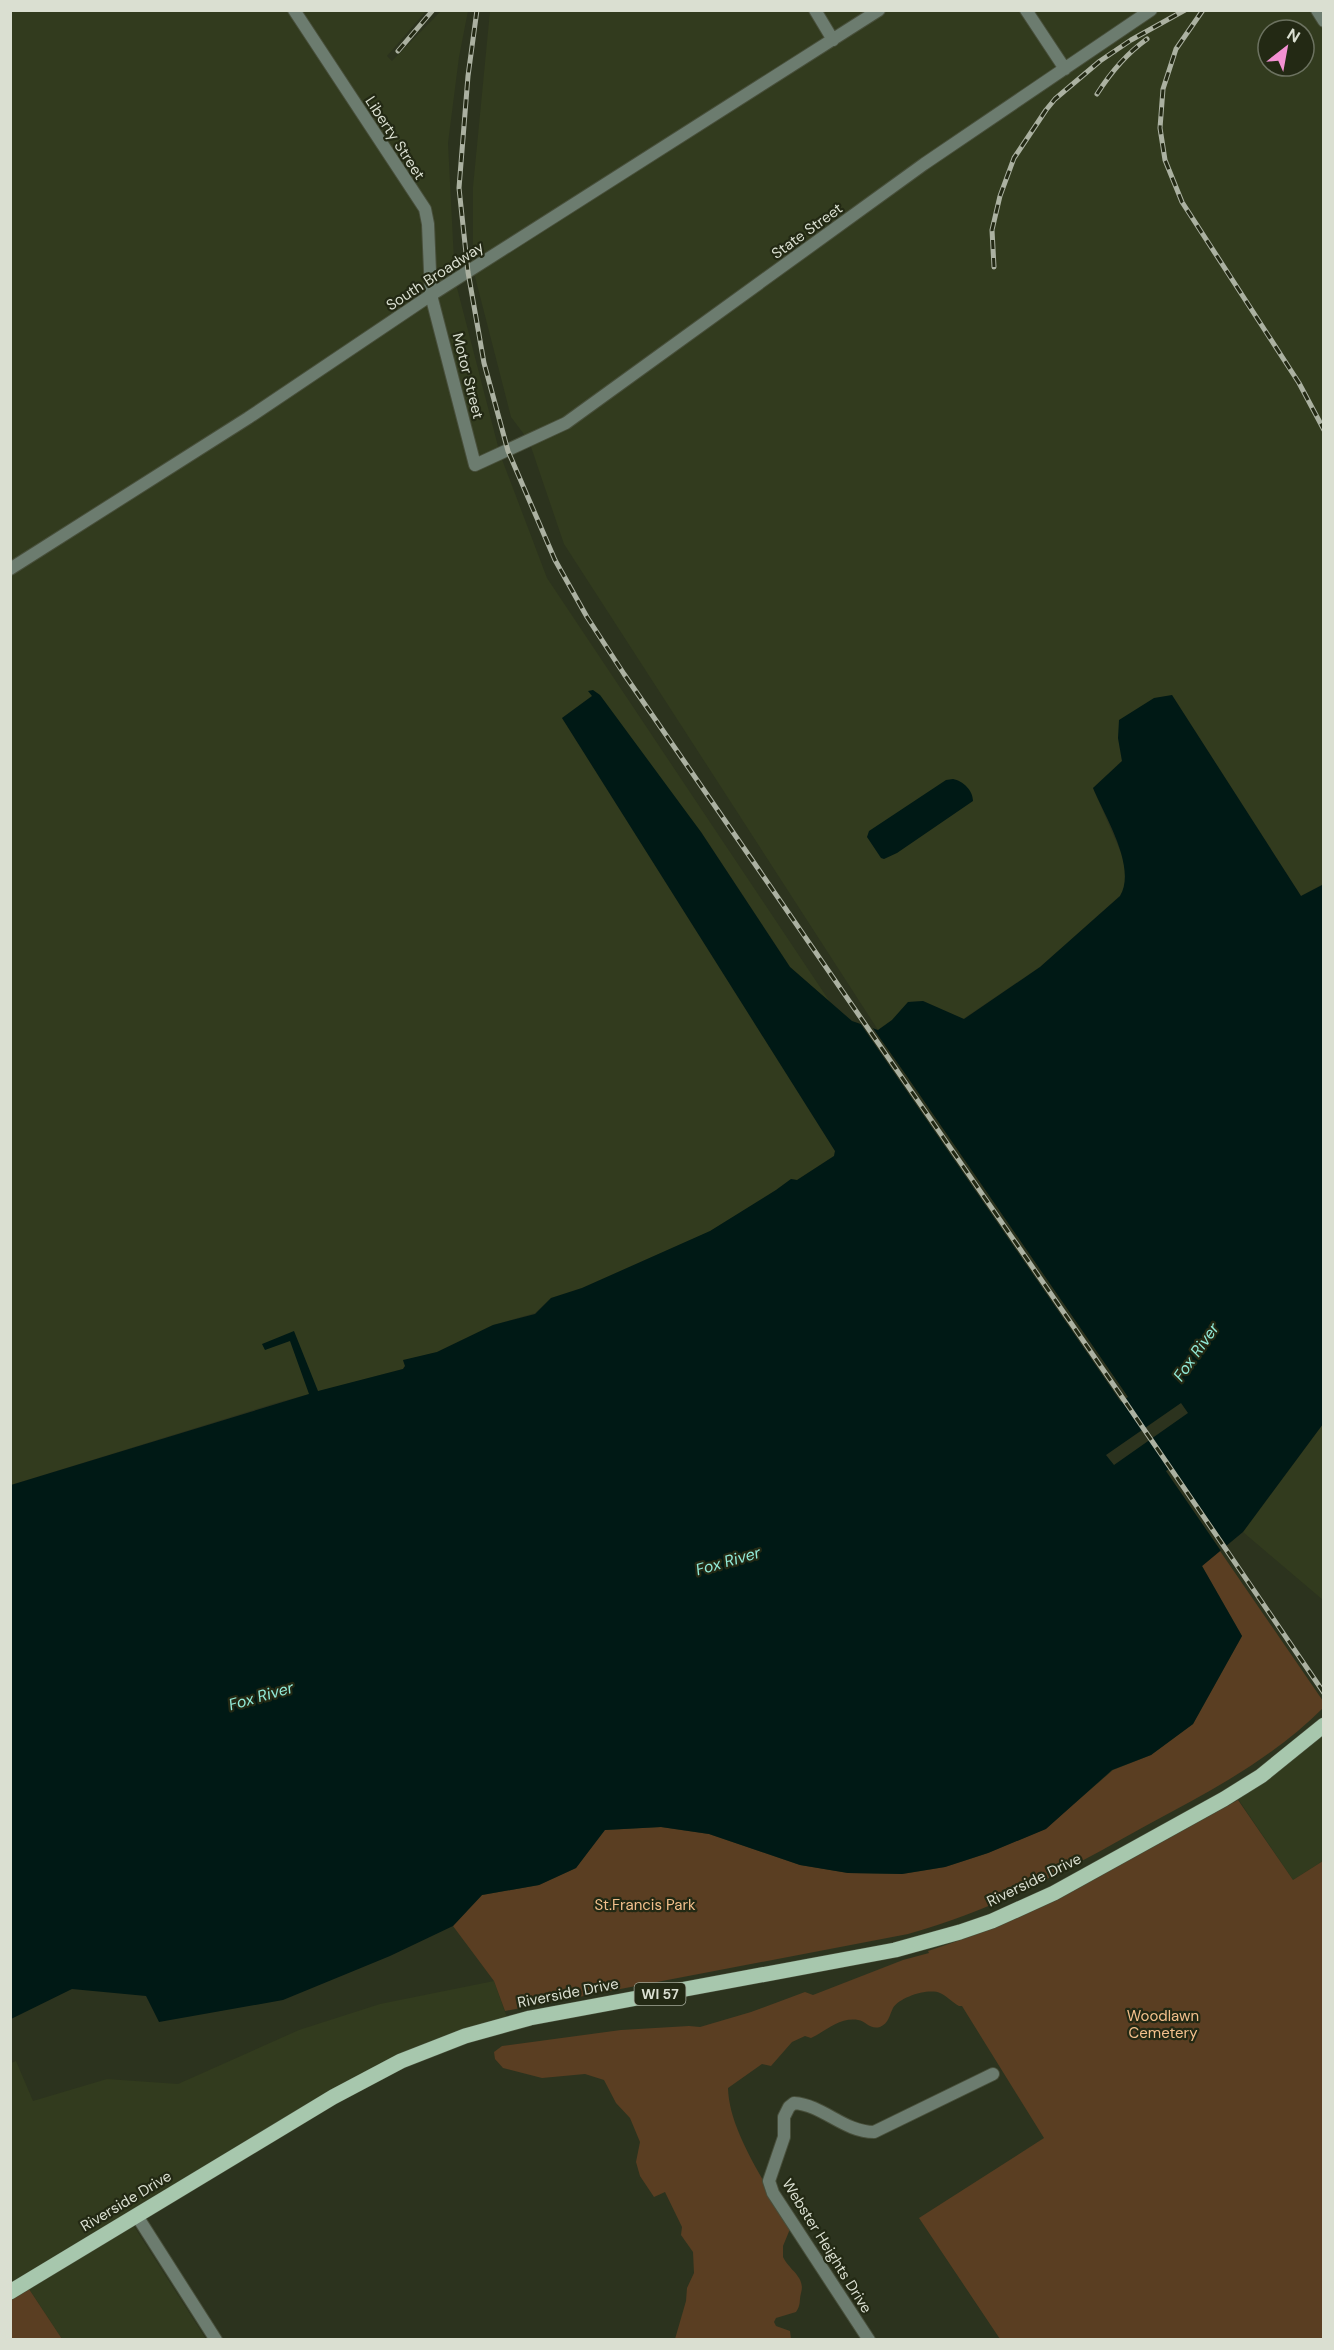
<svg xmlns="http://www.w3.org/2000/svg" width="1334" height="2350" viewBox="0 0 1334 2350" font-family="'DM Sans',sans-serif">
  <style>
    .built { fill: #323b1e; fill-rule: evenodd }
    .green { fill: #5a3e22 }
    .water { fill: #001915 }
    .pier { fill: #2c331e }
    .lines { fill: none; stroke-linecap: round; stroke-linejoin: round }
    .minor-casing { stroke: #484f3b; stroke-width: 14 }
    .major-casing { stroke: #484f3b; stroke-width: 16 }
    .minor { stroke: #6c7c6f; stroke-width: 12 }
    .major { stroke: #a7c7ad; stroke-width: 15 }
    .rail-casing { stroke: #abb1a1; stroke-width: 5 }
    .rail { stroke: #232914; stroke-width: 3; stroke-dasharray: 9; stroke-linecap: butt }
    .labels { text-anchor: middle; dominant-baseline: central; stroke-width: 4.5; stroke-linejoin: round; paint-order: stroke }
    .shield { fill: #232914; stroke: #a3a898; stroke-width: 1.5 }
    .shield-label { font-size: 14px; font-weight: bold; fill: #dadfd1 }
    .street-label { font-size: 15px; fill: #dadfd1; stroke: #232914 }
    .park-label { font-size: 15px; fill: #f3c08c; stroke: #232914 }
    .water-label { font-size: 16px; font-style: italic; fill: #92ead8; stroke: #232914 }
  </style>
  <rect width="100%" height="100%" fill="#2c331e"/>
  <path class="built" d="M 11,11 L 426,11 L 387,56 L 392,61 L 441,11 L 468,11 L 459,57 L 448,143 L 455,280 L 500,454 L 547,578 L 832,1005 L 790,967 L 701,832 L 588,691 L 592,696 L 562,718 L 835,1151 L 834,1156 L 797,1180 L 791,1179 L 776,1190 L 711,1231 L 582,1288 L 551,1298 L 535,1313 L 493,1325 L 437,1352 L 403,1361 L 405,1366 L 403,1369 L 276,1403 L 11,1485 Z
    M 490,11 L 1323,11 L 1323,884 L 1301,896 L 1172,695 L 1118,738 L 1122,761 L 1093,788 L 1125,862 L 1126,886 L 1120,896 L 1040,967 L 963,1019 L 923,1001 L 908,1002 L 892,1020 L 878,1030 L 564,544 L 529,441 L 511,417 L 473,269 L 473,187 ZM 1268,30 L 1304,30 L 1304,66 L 1268,66 Z
    M 1323,1424 L 1323,1600 L 1243,1532 Z
    M 1323,1725 L 1323,1861 L 1293,1880 L 1234,1793 Z
    M 494,1981 L 509,2023 L 433,2047 L 130,2220 L 206,2339 L 62,2339 L 25,2283 L 11,2292 L 11,2063 L 16,2061 L 33,2101 L 107,2079 L 178,2084 L 299,2030 L 380,2004 Z"/>
  <path class="green" d="M 1220,1551 L 1323,1701 L 1323,1708 C 1273,1758 1211,1791 1149,1824 C 1070,1868 996,1910 908,1934 L 505,2011 L 494,1981 L 453,1926 L 482,1895 L 539,1885 L 576,1868 L 604,1830 L 661,1827 L 709,1834 L 800,1865 L 848,1873 L 902,1874 L 945,1867 L 988,1853 L 1045,1829 L 1113,1770 L 1151,1755 L 1193,1724 L 1242,1636 L 1202,1566 Z
    M 1238,1800 L 1293,1880 L 1323,1861 L 1323,2339 L 1000,2339 L 919,2218 L 1044,2138 L 962,2006 L 959,2006 C 952,2002 947,1996 940,1993 C 928,1988 900,1997 893,2008 C 889,2016 889,2023 880,2027 C 870,2030 866,2021 858,2020 C 840,2017 826,2031 811,2038 L 805,2036 L 792,2042 L 771,2066 L 762,2064 L 728,2088 C 729,2134 771,2189 790,2229 L 783,2246 L 783,2257 C 789,2270 806,2277 801,2293 C 799,2301 801,2305 796,2312 L 776,2318 L 774,2322 L 776,2326 L 790,2331 L 791,2339 L 675,2339 L 686,2301 L 687,2288 L 694,2273 L 693,2252 L 681,2235 L 682,2227 L 665,2192 L 654,2197 L 640,2176 L 636,2162 L 640,2142 L 630,2118 L 616,2103 L 604,2080 L 585,2074 L 542,2078 L 503,2068 L 495,2059 L 494,2052 L 502,2046 L 621,2030 L 689,2026 L 700,2027 L 751,2012 L 805,1992 L 813,1995 L 903,1960 L 929,1953 L 928,1951 C 1038,1916 1137,1854 1238,1800 Z
    M 25,2283 L 62,2339 L 11,2340 L 11,2292 Z"/>
  <path class="water" d="M 593,690 L 600,695 L 701,832 L 790,967 L 852,1021 L 878,1030 L 892,1020 L 908,1002 L 923,1001 L 964,1019 L 1040,967 L 1120,896 C 1137,867 1105,817 1093,788 L 1122,761 L 1118,738 L 1119,720 L 1154,698 L 1172,695 L 1301,896 L 1324,884 L 1323,1424 L 1243,1532 L 1202,1566 L 1242,1636 L 1193,1724 L 1151,1755 L 1112,1770 L 1046,1829 L 988,1853 L 945,1867 L 902,1874 L 848,1873 L 800,1865 L 709,1834 L 661,1827 L 605,1830 L 576,1868 L 539,1885 L 482,1895 L 453,1926 L 390,1956 L 283,2000 L 159,2022 L 146,1996 L 72,1989 L 11,2019 L 11,1485 L 309,1394 L 290,1341 L 265,1350 L 262,1344 L 294,1331 L 318,1391 L 403,1369 L 405,1366 L 403,1360 L 437,1352 L 493,1325 L 535,1314 L 551,1298 L 582,1288 L 710,1231 L 776,1190 L 791,1179 L 797,1180 L 834,1156 L 835,1151 L 562,718 L 592,696 L 588,691 Z
    M 953,779 C 963,781 973,790 973,801 L 897,853 L 884,859 L 881,858 L 867,837 L 869,831 L 946,780 Z"/>
  <path class="pier" d="M 858,1020 L 870,1024 L 906,1075 L 1128,1397 L 1121,1402 Z
    M 1181,1403 L 1188,1413 L 1114,1465 L 1106,1455 Z
    M 1172,1467 L 1227,1546 L 1221,1551 L 1166,1471 Z"/>
  <g class="lines">
    <g class="minor-casing">
      <path id="minor" d="M 294,10 L 425,209 L 428,224 L 431,295 L 475,465 L 566,423 L 924,164 L 1151,10
        M 815,10 L 833,40
        M 1026,10 L 1065,69
        M 1317,10 L 1324,21
        M 10,569 L 248,418 L 431,295 L 879,10
        M 137,2216 L 216,2340
        M 869,2340 L 773,2193 L 769,2181 L 784,2137 L 784,2117 L 789,2107 L 794,2103 C 823,2105 844,2132 874,2132 L 993,2074"/>
    </g>
    <g class="major-casing">
      <path id="major" d="M 10,2292 L 333,2097 L 401,2061 L 465,2036 L 530,2018 L 895,1950 L 960,1932 L 992,1921 L 1054,1893 L 1224,1799 L 1261,1776 L 1324,1725"/>
    </g>
    <use href="#minor" class="minor"/>
    <use href="#major" class="major"/>
    <g class="rail-casing">
      <path id="rail" d="M 477,10 L 468,76 L 459,188 L 468,272 L 484,363 L 508,451 L 555,560 L 587,617 L 624,674 L 1124,1400 L 1324,1693
        M 1203,10 L 1176,49 L 1163,89 L 1160,128 L 1165,160 L 1182,202 L 1299,383 L 1324,430
        M 398,51 L 433,10
        M 1097,94 C 1111,72 1126,54 1147,39
        M 994,267 L 992,230 L 1000,196 L 1014,158 L 1046,110 L 1055,99 L 1100,61 L 1131,40 L 1185,10"/>
    </g>
    <use href="#rail" class="rail"/>
  </g>
  <g class="labels">
    <rect class="shield" x="634.5" y="1983" width="51" height="22" rx="4.5"/>
    <g class="shield-label">
      <text x="660" y="1994">WI 57</text>
    </g>
    <g class="street-label">
      <text transform="translate(395 138) rotate(57)">Liberty Street</text>
      <text transform="translate(807 231) rotate(-36)">State Street</text>
      <text transform="translate(435 276) rotate(-33)">South Broadway</text>
      <text transform="translate(468 376) rotate(76)">Motor Street</text>
      <text transform="translate(1034 1880) rotate(-26)">Riverside Drive</text>
      <text transform="translate(568 1993) rotate(-11)">Riverside Drive</text>
      <text transform="translate(126 2201) rotate(-31)">Riverside Drive</text>
      <text transform="translate(827 2246) rotate(58)">Webster Heights Drive</text>
    </g>
    <g class="park-label">
      <text x="645" y="1905">St.Francis Park</text>
      <text x="1163" y="2016">Woodlawn<tspan x="1163" dy="17">Cemetery</tspan></text>
    </g>
    <g class="water-label">
      <text transform="translate(1196 1352) rotate(-55)">Fox River</text>
      <text transform="translate(728 1561) rotate(-16)">Fox River</text>
      <text transform="translate(261 1696) rotate(-16)">Fox River</text>
    </g>
  </g>
  <rect width="1334" height="2350" fill="none" stroke="#dadfd1" stroke-width="24"/>
  <g transform="translate(1286 48) rotate(31)"><circle r="28" fill="#232914" stroke="#6c7260" stroke-width="1.5"/>
  <path d="M0-4.5L10 22L0 15L-10 22Z" fill="#f491d3"/>
  <text y="-9" font-size="16" font-weight="bold" text-anchor="middle" fill="#dadfd1">N</text>
  </g>
</svg>
